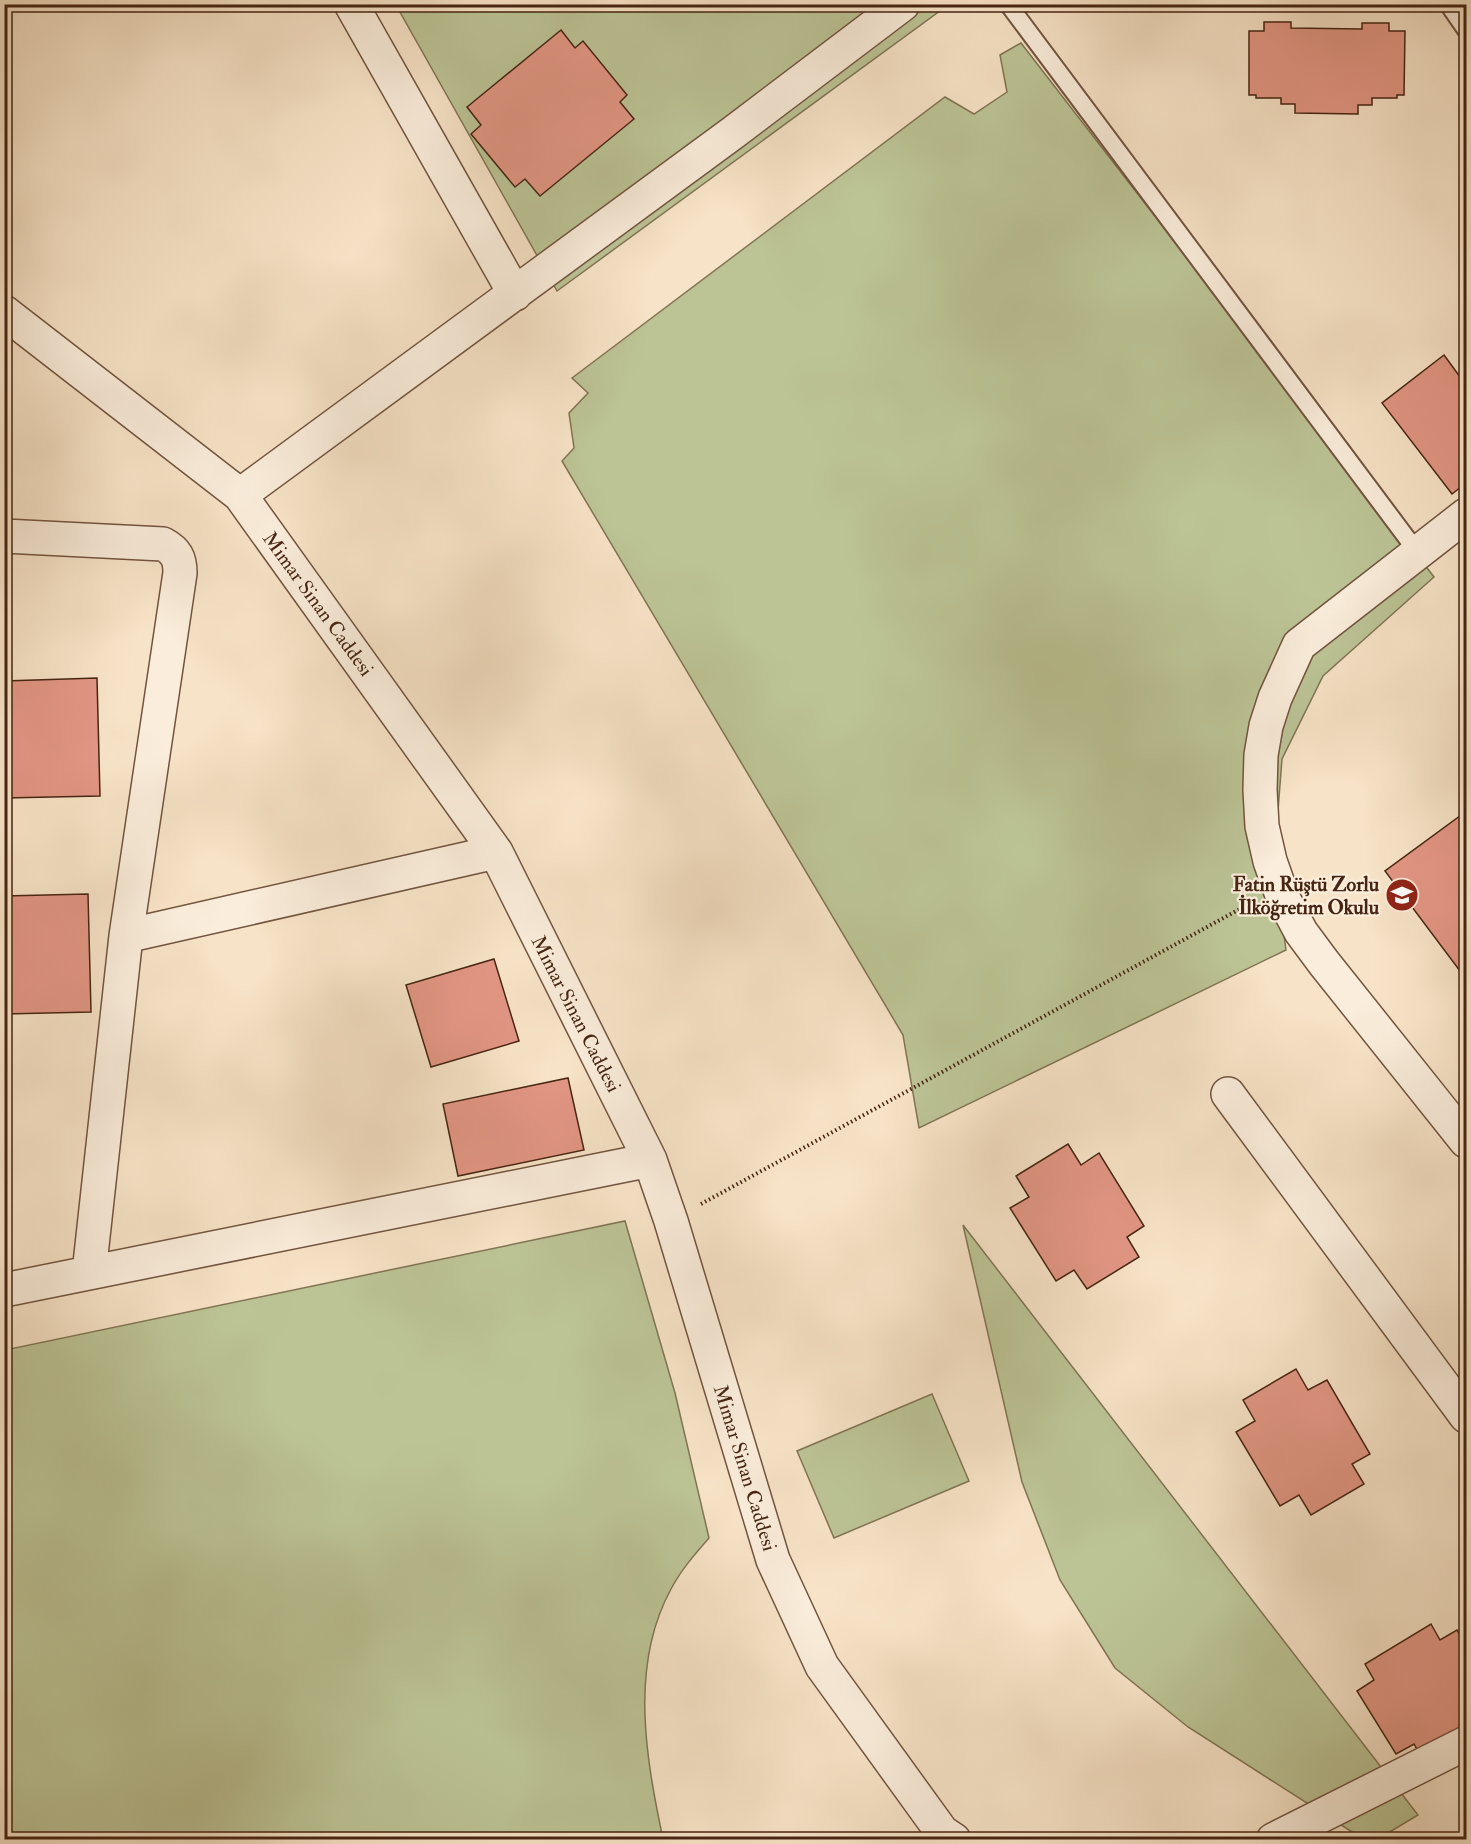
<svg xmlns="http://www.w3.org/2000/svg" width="1471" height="1844" viewBox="0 0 1471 1844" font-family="'IM FELL Double Pica',serif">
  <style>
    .green { fill: #bcc496; stroke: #817454; stroke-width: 1.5 }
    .building { fill: #e29684; stroke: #462512; stroke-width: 1.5 }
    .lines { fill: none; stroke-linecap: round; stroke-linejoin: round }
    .lane-casing { stroke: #72543f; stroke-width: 20 }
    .street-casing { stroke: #72543f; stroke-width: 36 }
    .path { stroke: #462512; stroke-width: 4; stroke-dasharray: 1.5 3; stroke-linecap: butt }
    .lane { stroke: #faeddb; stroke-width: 16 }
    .street { stroke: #faeddb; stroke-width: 33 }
    .labels { text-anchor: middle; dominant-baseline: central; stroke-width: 4.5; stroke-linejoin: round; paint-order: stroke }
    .street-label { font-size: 20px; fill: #462512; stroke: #faeddb }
    .poi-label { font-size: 20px; font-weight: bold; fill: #462512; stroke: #faeddb; text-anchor: end }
  </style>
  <rect width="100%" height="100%" fill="#f7e3c7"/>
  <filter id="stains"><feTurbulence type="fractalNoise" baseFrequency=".00333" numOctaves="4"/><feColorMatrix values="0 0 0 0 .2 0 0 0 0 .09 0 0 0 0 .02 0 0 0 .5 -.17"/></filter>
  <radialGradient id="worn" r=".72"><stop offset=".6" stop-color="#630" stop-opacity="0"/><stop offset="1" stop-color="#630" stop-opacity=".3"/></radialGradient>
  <path class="green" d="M 396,5 L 948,5 L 557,291 Z
    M 1021,43 L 1434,577 L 1323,676 L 1282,759 L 1274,862 L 1286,950 L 919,1128 L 903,1035 L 562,461 L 574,448 L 569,413 L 588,393 L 572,378 L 945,97 L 974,114 L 1007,92 L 1000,55 Z
    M 625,1221 L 675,1393 L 709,1538 C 695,1554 681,1570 671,1589 C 629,1666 646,1758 663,1839 L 5,1839 L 5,1350 Z
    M 963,1225 L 1418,1815 L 1378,1839 L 1363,1839 L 1188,1727 L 1115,1668 L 1060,1580 L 1022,1482 Z
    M 932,1394 L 969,1481 L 834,1538 L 797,1451 Z"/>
  <path class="building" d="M 1264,22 L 1291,22 L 1291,28 L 1362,29 L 1362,23 L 1389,23 L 1389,31 L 1405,31 L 1404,95 L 1397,95 L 1397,98 L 1372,98 L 1372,105 L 1358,105 L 1358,114 L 1295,113 L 1295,104 L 1281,104 L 1281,98 L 1256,98 L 1256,95 L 1249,95 L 1249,31 L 1264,31 Z
    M 561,30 L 575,48 L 583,41 L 627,95 L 620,102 L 634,119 L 540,196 L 525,179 L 515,187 L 471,134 L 481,125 L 467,107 Z
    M 1444,355 L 1466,385 L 1466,483 L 1452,494 L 1382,403 Z
    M 97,678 L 100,796 L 4,798 L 4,681 Z
    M 1464,813 L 1466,815 L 1466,979 L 1385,871 Z
    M 88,894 L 91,1012 L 4,1014 L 4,896 Z
    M 494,959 L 519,1041 L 431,1067 L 406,985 Z
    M 568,1078 L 584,1150 L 458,1176 L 443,1104 Z
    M 1068,1144 L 1081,1165 L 1099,1153 L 1144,1226 L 1127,1237 L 1139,1257 L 1087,1289 L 1074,1270 L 1056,1281 L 1010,1208 L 1029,1197 L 1016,1176 Z
    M 1296,1369 L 1308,1390 L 1327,1380 L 1370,1454 L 1352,1464 L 1364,1484 L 1311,1515 L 1299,1495 L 1280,1506 L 1236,1432 L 1255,1421 L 1243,1400 Z
    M 1431,1624 L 1440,1640 L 1457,1630 L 1466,1646 L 1466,1733 L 1423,1760 L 1414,1744 L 1396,1754 L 1357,1691 L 1374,1680 L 1365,1664 Z"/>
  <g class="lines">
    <g class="lane-casing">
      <path id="lane" d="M 1008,4 L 1418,553
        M 1448,4 L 1466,30"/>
    </g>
    <g class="street-casing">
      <path id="street" d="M 351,4 L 515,294
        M 4,312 L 240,495 L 496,852 L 650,1160 L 671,1221 L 773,1560 L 822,1666 L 942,1832 L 954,1840
        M 240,495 L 734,132 L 903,4
        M 1466,515 L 1299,645 L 1275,698 L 1266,726 L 1261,755 L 1260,790 L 1262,826 L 1270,861 L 1283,898 L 1301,932 L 1324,963 L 1466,1141
        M 4,536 L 163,544 C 176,551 180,558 180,573 L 126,936 L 89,1273
        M 126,936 L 496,852
        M 1228,1094 L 1466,1416
        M 4,1290 L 650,1160
        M 1273,1840 L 1466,1743"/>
    </g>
    <path class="path" d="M 701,1204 L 1249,904"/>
    <use href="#lane" class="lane"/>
    <use href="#street" class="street"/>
  </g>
  <defs>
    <g id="school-disc" transform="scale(1.725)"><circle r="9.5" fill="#8f2418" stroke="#faeddb"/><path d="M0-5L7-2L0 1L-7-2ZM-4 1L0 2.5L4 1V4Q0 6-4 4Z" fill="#fff"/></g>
  </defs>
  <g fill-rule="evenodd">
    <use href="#school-disc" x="1402" y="895"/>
  </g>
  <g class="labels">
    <g class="street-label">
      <text transform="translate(318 604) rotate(54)">Mimar Sinan Caddesi</text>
      <text transform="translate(576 1014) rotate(63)">Mimar Sinan Caddesi</text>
      <text transform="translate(745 1468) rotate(73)">Mimar Sinan Caddesi</text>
    </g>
    <g class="poi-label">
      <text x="1379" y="884">Fatin Rüştü Zorlu<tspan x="1379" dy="23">İlköğretim Okulu</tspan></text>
    </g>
  </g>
  <rect width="1471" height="1844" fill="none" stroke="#f7e3c7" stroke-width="24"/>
  <rect x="6" y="6" width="1459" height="1832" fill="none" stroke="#462512" stroke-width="3"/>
  <rect x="12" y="12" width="1447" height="1820" fill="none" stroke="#462512" stroke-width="1.5"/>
  <rect width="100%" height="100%" filter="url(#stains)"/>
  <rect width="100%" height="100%" fill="url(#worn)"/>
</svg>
